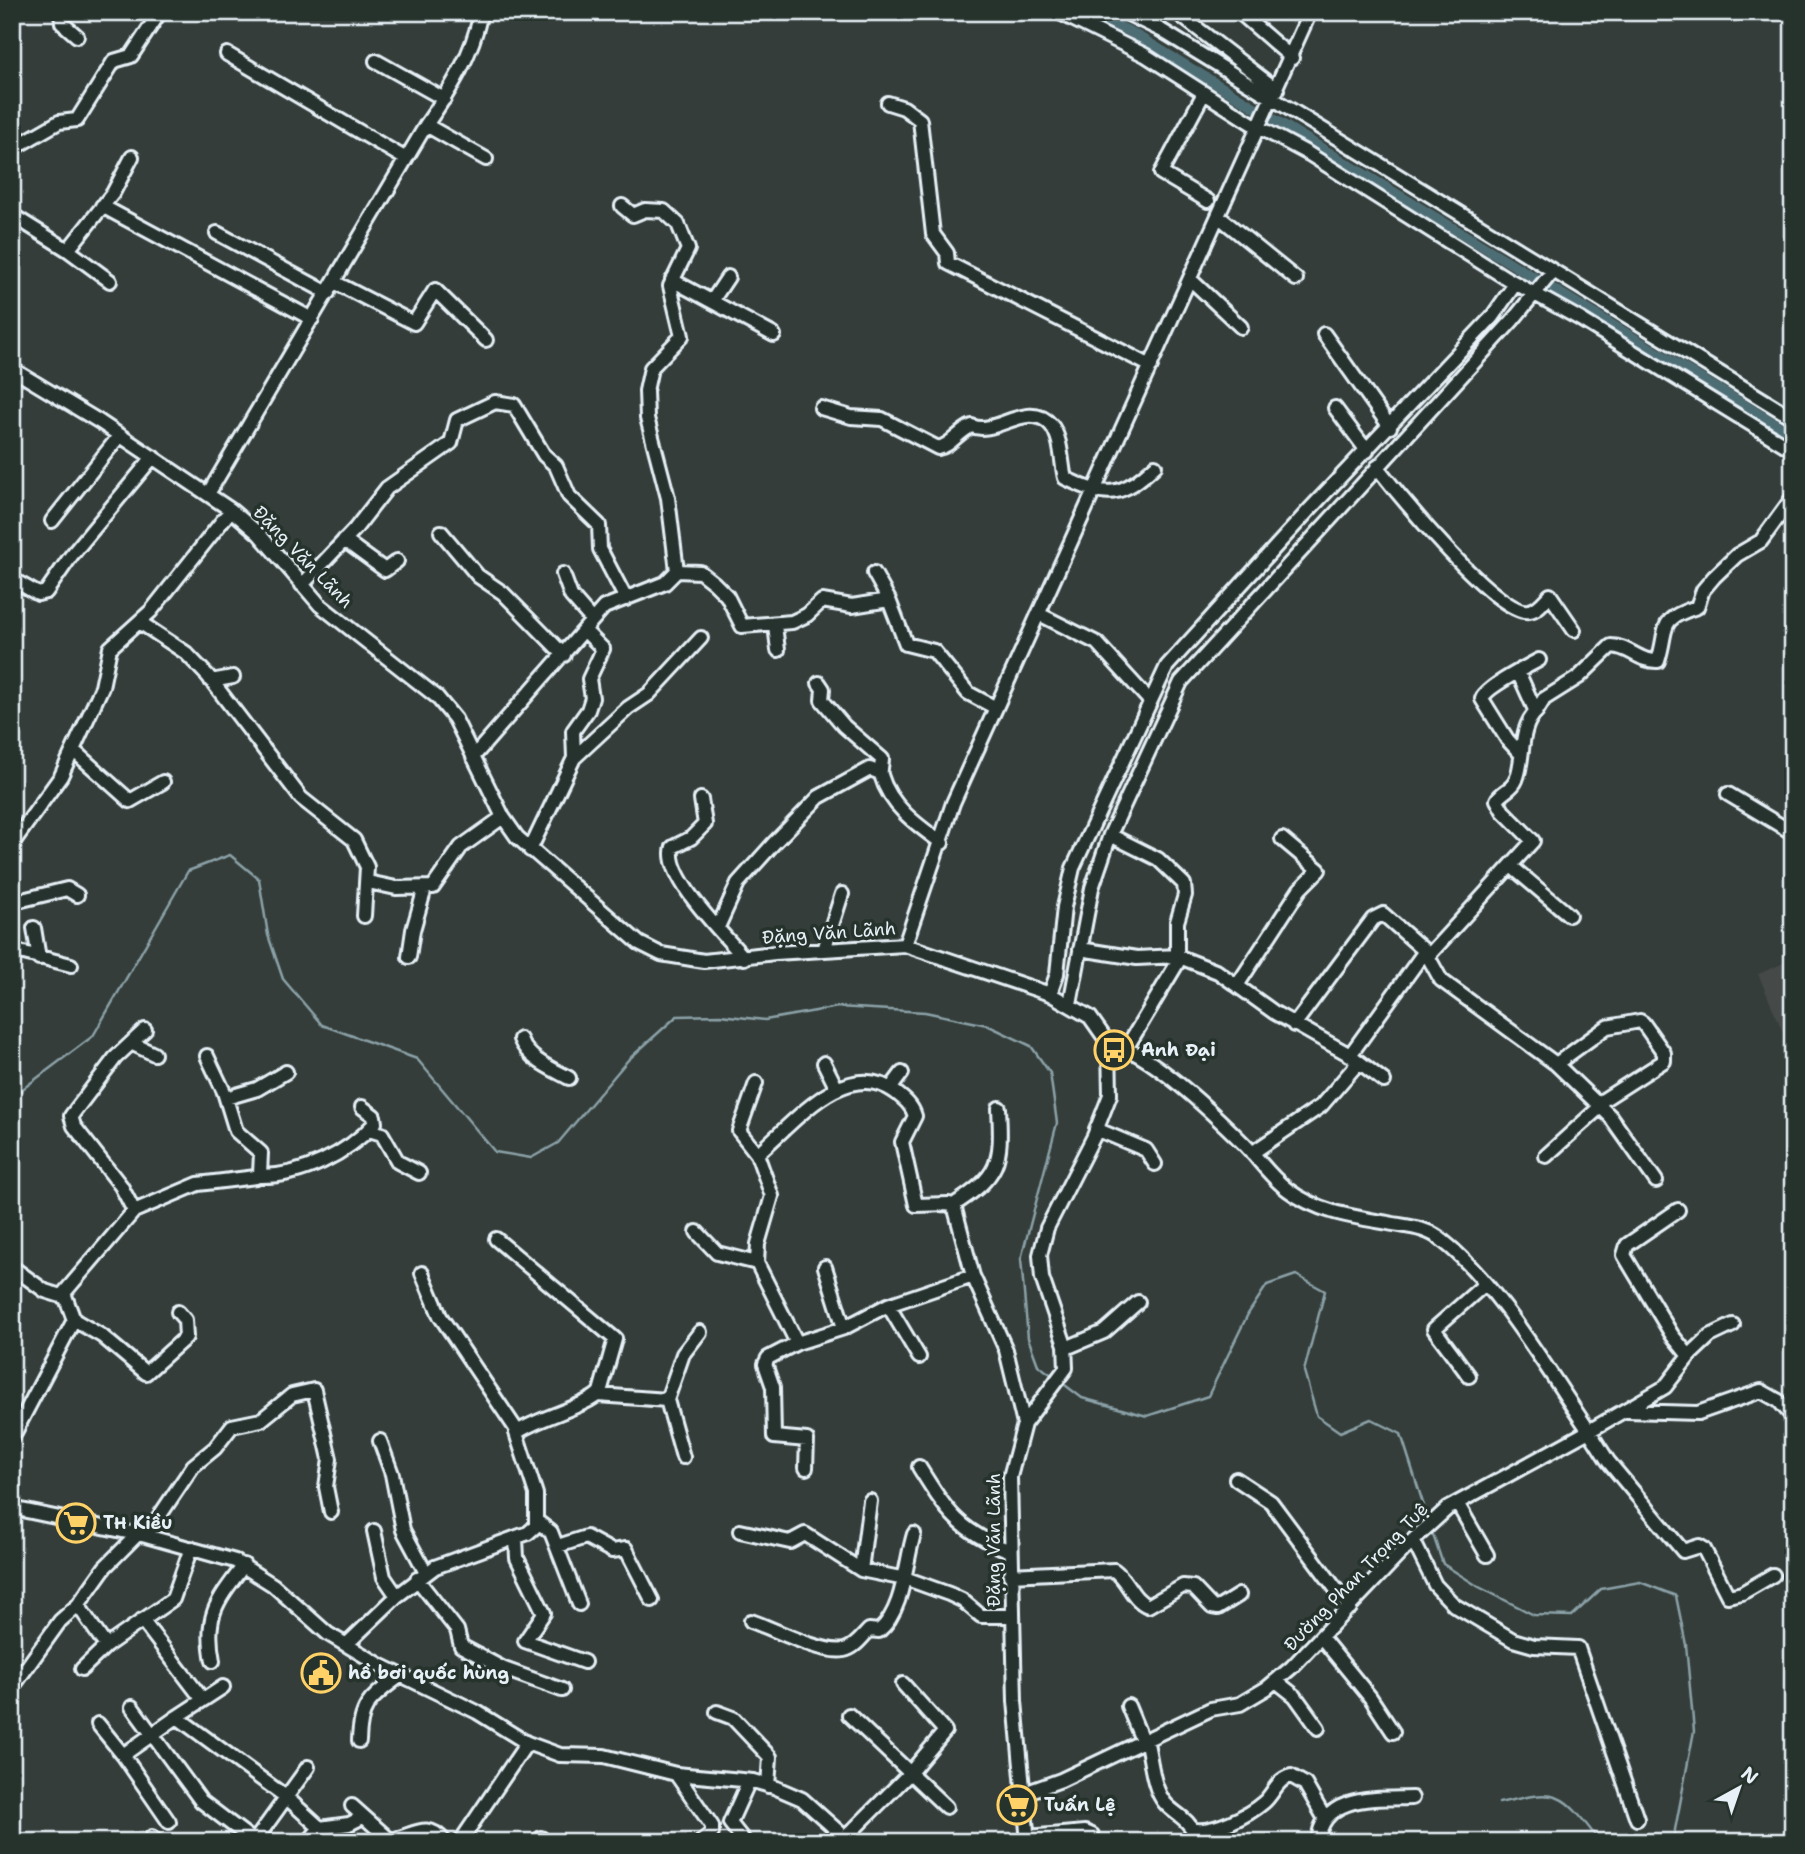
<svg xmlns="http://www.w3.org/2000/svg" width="1805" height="1854" viewBox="0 0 1805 1854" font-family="'Shantell Sans',sans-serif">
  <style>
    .built { fill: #454847 }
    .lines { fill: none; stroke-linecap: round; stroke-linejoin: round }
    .stream { stroke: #8ca2a9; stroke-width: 2.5 }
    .canal { stroke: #4e6d75; stroke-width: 10 }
    .street-casing { stroke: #e8f1f8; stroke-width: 18 }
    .street { stroke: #26332d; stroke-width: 12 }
    .labels { text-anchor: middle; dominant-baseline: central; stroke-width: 7; stroke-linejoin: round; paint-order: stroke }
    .street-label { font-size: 18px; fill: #e8f1f8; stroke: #26332d }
    .poi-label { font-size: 18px; font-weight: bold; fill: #e8f1f8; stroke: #26332d; text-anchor: start }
  </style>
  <rect width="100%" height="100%" fill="#343d39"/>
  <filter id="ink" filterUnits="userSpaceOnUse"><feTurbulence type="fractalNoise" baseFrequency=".0143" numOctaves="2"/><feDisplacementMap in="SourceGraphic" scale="14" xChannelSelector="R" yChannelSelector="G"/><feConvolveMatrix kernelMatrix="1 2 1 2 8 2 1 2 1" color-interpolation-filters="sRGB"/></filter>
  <g filter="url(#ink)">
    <path class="built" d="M 1793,959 L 1793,1056 L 1758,974 Z"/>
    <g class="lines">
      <path class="stream" d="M 12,1097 L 93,1036 L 188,871 L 230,855 L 259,879 L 268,935 L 283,979 L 322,1025 L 417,1059 L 495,1152 L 531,1158 L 558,1143 L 628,1060 L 677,1016 L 720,1015 L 765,1020 L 838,1007 L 925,1012 L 987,1025 L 1031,1046 L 1050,1073 L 1057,1123 L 1021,1259 L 1028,1338 L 1038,1365 L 1053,1376
        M 1061,1382 L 1082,1398 L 1147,1416 L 1208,1396 L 1248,1314 L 1267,1285 L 1296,1275 L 1325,1291 L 1304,1371 L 1317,1416 L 1340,1432 L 1371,1419 L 1401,1434 L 1428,1519
        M 1431,1529 L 1443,1564 L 1479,1587 L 1534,1615 L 1572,1616 L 1601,1589 L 1640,1582 L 1676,1596 L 1686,1645 L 1694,1731 L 1674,1835 L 1668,1842
        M 1499,1803 C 1561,1788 1562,1792 1600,1842"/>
      <path class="canal" d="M 1087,12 L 1131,32 L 1793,435"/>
      <g class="street-casing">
        <path id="street" d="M 61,12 L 62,23 L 77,36
          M 1058,12 L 1145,55 L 1251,123 L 1309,154 L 1506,278 L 1580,319 L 1793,450
          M 1124,12 L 1161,30 L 1793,418
          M 1176,12 L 1277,90
          M 1239,12 L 1292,58
          M 227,54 L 406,159
          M 376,61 L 444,99
          M 1204,93 L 1161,173 L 1208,201
          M 888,103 L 904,108 L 920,120 L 933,234 L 947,253 L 948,263 L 1151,366
          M 426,125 L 486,159
          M 12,149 L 59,122 L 77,120 L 114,61 L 131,56 L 160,12
          M 102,206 L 312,319
          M 622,206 L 633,215 L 645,210 L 664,211 L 678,224 L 688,249 L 670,286 L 682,336 L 651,368 L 646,391 L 647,418 L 668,498 L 677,571
          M 12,215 L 68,250 L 113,193 L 132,157
          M 1218,216 L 1296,279
          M 217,233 L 328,293
          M 68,250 L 110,281
          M 1190,279 L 1241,327
          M 672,280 L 774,335
          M 334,282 L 414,323 L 435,290 L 486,340
          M 712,301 L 728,277
          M 1324,334 L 1390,427
          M 12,369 L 100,422 L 231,510 L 259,534 L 320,605 L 437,697 L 455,719 L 503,817 L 517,837 L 639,943 L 661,954 L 704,961 L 775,953 L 905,945 L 1050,994 L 1090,1017 L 1109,1044 L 1110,1095 L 1094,1136 L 1047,1228 L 1040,1255 L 1042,1278 L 1065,1345 L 1066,1368 L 1024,1424 L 1010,1477 L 1015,1701 L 1028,1842
          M 821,408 L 851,417 L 882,419 L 938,448 C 951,446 959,431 972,426 C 994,437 1029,399 1051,425 C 1062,438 1061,463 1065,478 C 1107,499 1122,497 1155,466
          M 1335,408 L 1367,451
          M 1377,467 C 1398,494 1498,617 1529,611 C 1538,610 1544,601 1550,595 L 1574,630
          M 208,494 L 426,125 C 451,89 472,56 481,12
          M 52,521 L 120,435
          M 441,532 L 478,576 L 503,593 L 564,655
          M 344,540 L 385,570 L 397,561
          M 874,573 L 889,600
          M 563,574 L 571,596 L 592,620
          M 12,579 L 38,594 L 46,592 L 71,556 L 153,457
          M 302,585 L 355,529 L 387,488 L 451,443 L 457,420 L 495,402 L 514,405 L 544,455 L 556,466 L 569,496 L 599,525 L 600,549 L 626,599
          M 1039,614 L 1097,643 L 1150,701
          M 141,623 L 186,653 L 208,676 L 301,798 L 354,840 L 367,867 L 364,916
          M 775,625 L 778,650
          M 211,681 L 233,677
          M 819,683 L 823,689 L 822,700 L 844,726 L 882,759 C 882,764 880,770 881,775 C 890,806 917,825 942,843
          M 1536,712 L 1544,699 L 1579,677 L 1611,646 C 1629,646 1639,662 1658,661 C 1669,627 1656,620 1697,607 L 1703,590 L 1714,577 L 1737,555 L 1761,541 L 1793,497
          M 73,750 L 130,801 L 163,782
          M 1521,754 L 1507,739 L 1482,699 C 1485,688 1526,667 1539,660
          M 473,757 L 604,607 L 665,583 L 677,571 L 700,572 L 714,583 L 727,596 L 742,626 L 792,622 L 807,615 L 822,601 L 852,606 L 889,600 L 906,644 L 934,651 L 968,693 L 996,708
          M 574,758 L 573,731 L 588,710 L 592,698 L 589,679 L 603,649 L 584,630
          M 1728,794 L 1793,833
          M 701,799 L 705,824 L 691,838 L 673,847 C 663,876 725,935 744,958
          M 1110,835 L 1158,859 L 1184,884 L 1185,895 L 1177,922 L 1177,956
          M 12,844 L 61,776 L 102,687 L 110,648 L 151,611 L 231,510
          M 530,850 L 574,758 L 628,708 L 649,694 L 701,638
          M 1511,866 L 1569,915
          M 368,882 L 396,888 L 433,887 L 461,847 L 503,817
          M 12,896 L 18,901 L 67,889 L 77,895
          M 718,927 L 738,883 L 774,843 L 819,797 L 870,769 L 880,773
          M 34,928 L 39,958
          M 905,945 L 953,803 L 1310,12
          M 1080,949 L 1137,958 L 1177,956 L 1218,972 L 1275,1013 L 1350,1055 L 1384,1081
          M 12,950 L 71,965
          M 824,950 L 842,894
          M 1429,955 L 1533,841 L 1503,811 L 1497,800 C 1502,791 1512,790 1516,780 C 1525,759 1518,729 1536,712 L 1519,674
          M 409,957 L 413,930 L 425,888
          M 1238,984 L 1300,889 L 1319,870 L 1282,839
          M 1050,994 L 1057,974 L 1064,907 L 1073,868 L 1167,666 L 1309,510 L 1492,317 L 1515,284
          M 1070,1004 L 1092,888 L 1110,835 L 1181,682 L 1512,321 L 1553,271
          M 1294,1025 L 1373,919 L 1383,914 L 1425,951 L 1441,980 L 1556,1064 L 1610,1116 L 1656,1181
          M 520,1039 C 528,1059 550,1068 569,1078
          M 131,1043 L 154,1054
          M 1127,1047 L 1181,957
          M 1350,1055 L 1425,951
          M 824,1063 L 836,1087
          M 1556,1064 L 1607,1027 L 1640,1021 L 1643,1023 L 1664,1053 L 1664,1061 L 1597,1104
          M 756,1083 L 739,1131 L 757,1154 L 772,1196 L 758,1244 L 757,1263 L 797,1343
          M 890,1089 L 902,1073
          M 226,1098 L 257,1089 L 286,1072
          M 1096,1129 L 1146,1150 L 1155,1164
          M 369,1130 L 382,1134 L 398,1162 L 419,1173
          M 1252,1153 L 1321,1106 L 1358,1063
          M 757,1154 C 793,1124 846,1056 895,1092 C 904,1099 912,1105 915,1116 L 902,1142 L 916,1205 L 949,1204 L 955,1209 L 973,1276 L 1006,1350 L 1024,1424
          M 1546,1156 L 1600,1107
          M 259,1176 C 301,1177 347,1154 375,1123 L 374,1116 L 362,1107
          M 952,1206 C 1000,1175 1002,1164 999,1108
          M 1678,1210 L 1627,1245 L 1624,1255 L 1672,1335 L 1689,1356
          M 134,1211 L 121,1186 L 74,1126 L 71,1116 L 115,1058 L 145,1030
          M 697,1232 L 717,1253 L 757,1263
          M 12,1267 L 45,1291 L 64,1297
          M 825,1267 L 844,1328
          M 422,1273 L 440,1316 L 518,1432
          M 888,1305 L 919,1357
          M 74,1320 L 102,1336 L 146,1373 L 186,1337 L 185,1320 L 178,1312
          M 1733,1325 L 1710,1336 L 1689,1356 L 1665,1387 L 1589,1431 L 1608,1461 L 1683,1551 L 1699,1546 L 1704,1549 L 1728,1596 L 1742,1593 L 1773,1575
          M 1066,1348 L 1104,1332 L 1138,1302
          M 1469,1376 L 1434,1329 L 1485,1284
          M 598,1395 L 667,1400 L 683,1457
          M 667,1400 L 683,1354 L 700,1332
          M 1627,1411 L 1698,1413 L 1761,1391 L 1779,1401 L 1793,1417
          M 12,1438 L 74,1320 L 64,1293 L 134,1211 L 198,1184 L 256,1177 L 260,1174 L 261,1153 L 236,1131 L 224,1092 L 207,1056
          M 380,1441 L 392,1474 L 403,1530 L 426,1573
          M 919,1467 C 947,1512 959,1531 1010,1551
          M 806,1468 L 807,1440 L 774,1437 L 773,1387 L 765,1364 L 768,1358 L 797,1343 L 844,1328 L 888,1305 L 973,1276
          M 1236,1479 L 1271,1502 L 1350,1608
          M 1457,1503 L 1487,1555
          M 12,1508 L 146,1536 L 235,1561 L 273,1585 L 328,1634 L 380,1665 L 477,1712 L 527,1743 L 560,1755 L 604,1756 L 676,1774 L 753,1781 L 774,1787 L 802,1799 L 850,1842
          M 538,1522 L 551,1532 L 579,1604
          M 374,1531 L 384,1577 L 397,1596
          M 740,1531 L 790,1542 L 805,1534 L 861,1570 L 910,1580 L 949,1594 L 962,1600 L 981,1616 L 1012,1616
          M 146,1536 L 193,1466 L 215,1448 L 232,1426 L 261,1420 L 292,1395 L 314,1390 L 330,1459 L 326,1487 L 331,1512
          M 516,1538 L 517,1558 L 544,1613 L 525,1641 L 584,1662
          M 1413,1540 L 1435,1585 L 1454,1605 L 1513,1640 L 1534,1646 L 1578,1648 L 1637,1819
          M 558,1546 L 586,1537 L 612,1551 L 626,1549 L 652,1600
          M 861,1570 L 870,1501
          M 1010,1575 L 1114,1570 C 1128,1580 1132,1600 1148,1606 L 1183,1586 L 1193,1587 L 1212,1607 L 1218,1608 L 1239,1595
          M 417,1579 L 457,1630 L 461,1646 L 504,1669 L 562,1690
          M 78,1605 L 106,1646 L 173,1599 L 191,1548
          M 142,1620 L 203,1700
          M 751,1621 C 774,1629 822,1654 844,1650 C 855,1648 862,1637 869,1630 L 879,1631 C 904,1610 905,1563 914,1534
          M 1321,1637 L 1370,1697 L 1393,1732
          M 346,1645 L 397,1596 L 435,1567 L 528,1533 L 536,1526 L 536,1494 L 516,1433 C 536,1418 589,1406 600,1392 L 615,1339 L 496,1239
          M 213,1661 C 204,1615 217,1601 244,1565
          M 82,1669 L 106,1646
          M 1276,1681 L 1295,1696 L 1318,1728
          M 12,1688 L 60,1621 L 78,1605 L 105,1567 L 138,1534
          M 1128,1706 L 1142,1740
          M 132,1707 L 201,1801 L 255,1842
          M 717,1712 L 733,1718 L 770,1757 L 768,1786
          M 849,1715 L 946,1807
          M 177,1717 L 223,1687
          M 98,1724 L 123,1755 L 177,1717 L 286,1797 L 320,1828
          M 1146,1739 C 1151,1757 1152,1788 1165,1803 C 1174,1814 1185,1816 1192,1829 C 1212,1835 1249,1815 1264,1802 C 1274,1793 1277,1779 1291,1776 L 1305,1784 L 1325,1819
          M 359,1741 C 360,1702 372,1698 401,1675
          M 123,1755 L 169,1822
          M 676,1774 L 712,1826 L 712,1833 L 701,1842
          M 1022,1794 L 1061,1780 L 1211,1709 L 1240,1704 L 1267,1688 L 1292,1667 L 1413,1540 L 1448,1508 L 1589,1431 C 1550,1374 1496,1282 1443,1241 C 1427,1227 1408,1227 1388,1223 C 1354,1217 1317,1212 1288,1190 C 1270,1177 1259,1159 1244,1144 C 1218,1118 1144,1046 1109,1044
          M 352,1806 L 390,1840 C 412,1837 427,1819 445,1842
          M 152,1837 L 157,1842
          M 846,1837 L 909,1774 L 945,1731 L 903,1684
          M 1028,1837 L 1085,1832 L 1092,1835 L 1092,1842
          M 12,1839 L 18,1842
          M 254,1842 L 308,1767
          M 308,1842 L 320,1828 L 349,1824 L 363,1817
          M 460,1842 L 527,1743
          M 538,1842 L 541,1838
          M 745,1842 L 730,1823 L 749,1781
          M 1318,1842 C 1321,1794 1377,1799 1412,1798"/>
      </g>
      <use href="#street" class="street"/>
    </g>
  </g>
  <defs>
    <g id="bus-ring" transform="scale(2.0125)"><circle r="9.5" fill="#26332d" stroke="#ffd166" stroke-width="1.5"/><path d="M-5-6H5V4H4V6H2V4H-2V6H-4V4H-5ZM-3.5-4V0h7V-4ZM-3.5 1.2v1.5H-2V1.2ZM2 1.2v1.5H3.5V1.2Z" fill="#ffd166"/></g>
    <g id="supermarket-ring" transform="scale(2.0125)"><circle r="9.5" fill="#26332d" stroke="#ffd166" stroke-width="1.5"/><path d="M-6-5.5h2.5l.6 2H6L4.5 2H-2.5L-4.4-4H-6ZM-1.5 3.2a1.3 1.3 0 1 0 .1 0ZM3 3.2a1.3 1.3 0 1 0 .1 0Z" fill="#ffd166"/></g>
    <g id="civic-ring" transform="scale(2.0125)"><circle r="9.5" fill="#26332d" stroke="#ffd166" stroke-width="1.5"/><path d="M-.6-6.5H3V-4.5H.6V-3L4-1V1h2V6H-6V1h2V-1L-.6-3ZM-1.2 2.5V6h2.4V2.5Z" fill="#ffd166"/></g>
  </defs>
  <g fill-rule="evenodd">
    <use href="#bus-ring" x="1114" y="1050"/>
    <use href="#supermarket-ring" x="76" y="1523"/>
    <use href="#civic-ring" x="321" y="1673"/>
    <use href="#supermarket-ring" x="1017" y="1805"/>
  </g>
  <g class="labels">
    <g class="street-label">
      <text transform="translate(303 557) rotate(46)">Đặng Văn Lãnh</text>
      <text transform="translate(829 933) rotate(-4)">Đặng Văn Lãnh</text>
      <text transform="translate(994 1540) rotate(-90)">Đặng Văn Lãnh</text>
      <text transform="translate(1356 1577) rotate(-46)">Đường Phan Trọng Tuệ</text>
    </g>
    <g class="poi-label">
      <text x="1141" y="1050">Anh Đại</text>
      <text x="103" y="1523">TH Kiều</text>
      <text x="348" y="1673">hồ bơi quốc hùng</text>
      <text x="1044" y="1805">Tuấn Lệ</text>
    </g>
  </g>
  <rect width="1805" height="1854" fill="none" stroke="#26332d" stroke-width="42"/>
  <rect x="21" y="21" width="1763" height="1812" fill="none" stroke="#e8f1f8" stroke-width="2.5" filter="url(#ink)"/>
  <g transform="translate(1739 1788) rotate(40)" stroke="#26332d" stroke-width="5" paint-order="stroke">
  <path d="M0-5L12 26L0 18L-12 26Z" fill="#e8f1f8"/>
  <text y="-10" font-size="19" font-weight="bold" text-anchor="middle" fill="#e8f1f8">N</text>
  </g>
</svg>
